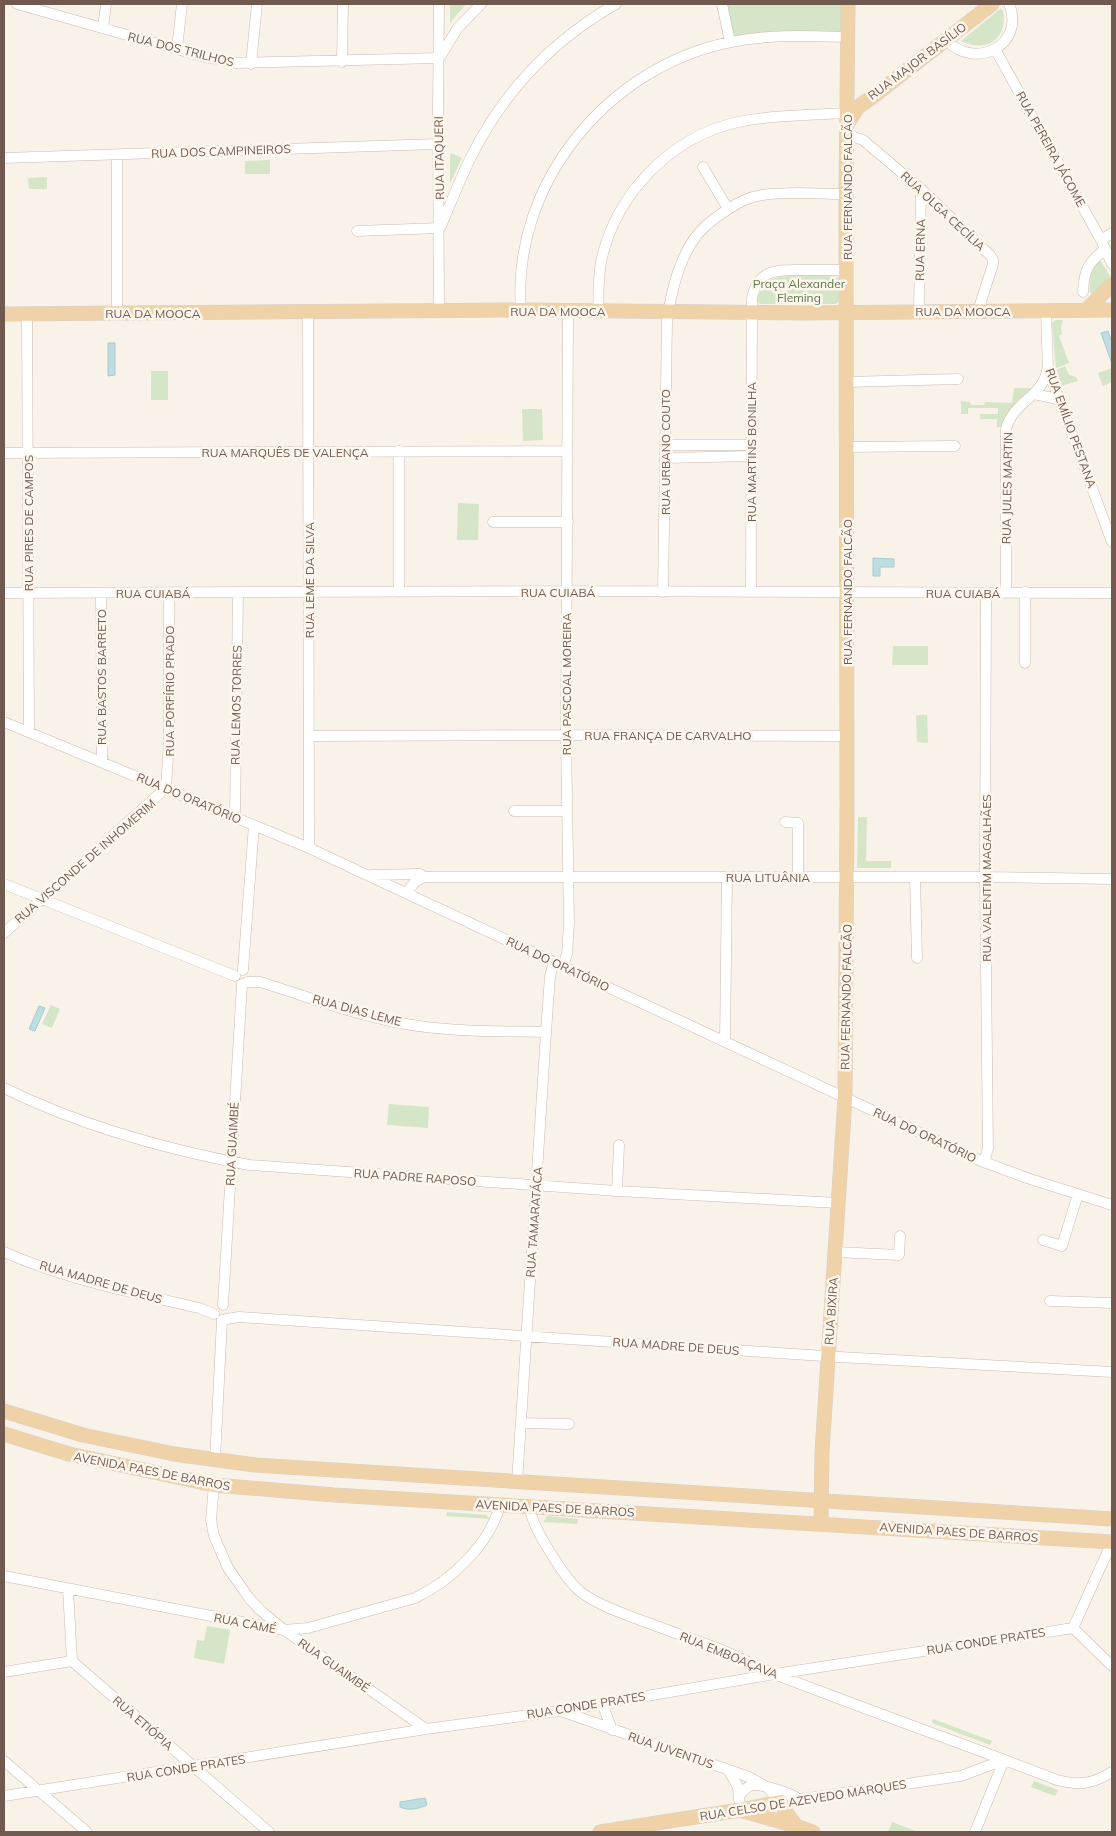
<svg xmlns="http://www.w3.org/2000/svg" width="1116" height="1836" viewBox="0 0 1116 1836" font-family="Mulish,sans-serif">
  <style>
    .green { fill: #d5e5c8 }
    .water { fill: #bfdde1; stroke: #a6ccd1 }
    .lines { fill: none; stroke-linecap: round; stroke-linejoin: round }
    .minor-casing { stroke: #cabaaf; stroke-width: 11 }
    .major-casing { stroke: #d7d1ce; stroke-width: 15 }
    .minor { stroke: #fff; stroke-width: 10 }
    .major { stroke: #f0d2a9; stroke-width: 14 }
    .labels { text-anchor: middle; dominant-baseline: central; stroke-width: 5; stroke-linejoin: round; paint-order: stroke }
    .street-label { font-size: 12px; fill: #705a4f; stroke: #fdf6ed }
    .park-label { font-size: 12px; fill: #5b7a4c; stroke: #fdf6ed }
  </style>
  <rect width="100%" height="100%" fill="#f9f2e8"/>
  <path class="green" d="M 450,4 L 466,4 L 450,23 Z
    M 723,4 L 848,4 L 848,37 L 730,42 Z
    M 1000,9 L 1003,10 C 1008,40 986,53 961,41 Z
    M 451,153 L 462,158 L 450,183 L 450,155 Z
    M 270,160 L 270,174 L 245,174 L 245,161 Z
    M 47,177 L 47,189 L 29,189 L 28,178 Z
    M 1100,260 L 1112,279 L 1094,294 L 1090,293 C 1089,281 1090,268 1100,260 Z
    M 833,276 L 839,278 L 840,281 L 840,301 L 835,304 L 760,304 L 757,301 C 759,294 761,287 766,283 C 777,272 818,276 833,276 Z
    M 1055,320 L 1063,320 L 1061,328 L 1062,334 L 1059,336 L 1069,363 L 1056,368 L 1052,323 Z
    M 1065,366 L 1069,375 L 1076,377 L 1078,381 L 1061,386 L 1056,370 Z
    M 1112,368 L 1112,382 L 1103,386 L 1098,373 Z
    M 168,371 L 168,400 L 151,400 L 151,371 Z
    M 1014,388 L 1031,388 L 1013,407 L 1001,427 L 997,427 L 997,419 L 980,419 L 980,414 L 998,414 L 998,408 L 968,408 L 968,414 L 961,414 L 961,401 L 970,402 L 971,405 L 984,405 L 985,402 L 1012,403 Z
    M 522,409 L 542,409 L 543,440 L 523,441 Z
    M 458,503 L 479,504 L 478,540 L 457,540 Z
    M 893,646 L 928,646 L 928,665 L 892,665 Z
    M 916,715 L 927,715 L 928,743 L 917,742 Z
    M 858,817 L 867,817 L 866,861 L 891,861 L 891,868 L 857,868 Z
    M 51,1005 L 60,1009 L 52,1028 L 42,1024 Z
    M 389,1104 L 429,1107 L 428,1128 L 387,1125 Z
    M 447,1512 L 486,1515 L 490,1519 L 446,1516 Z
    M 547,1516 L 578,1519 L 577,1524 L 543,1522 Z
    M 207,1626 L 230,1630 L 224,1664 L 194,1658 L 197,1640 L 204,1641 Z
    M 933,1719 L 992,1741 L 990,1745 L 932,1723 Z
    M 1034,1781 L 1058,1790 L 1055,1796 L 1031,1787 Z
    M 892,1822 L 918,1832 L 888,1832 Z"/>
  <path class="water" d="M 1108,331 L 1112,343 L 1112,364 L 1101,333 Z
    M 108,343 L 115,343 L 115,375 L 108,376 Z
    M 873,558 L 894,559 L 894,567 L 880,567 L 880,576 L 873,576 Z
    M 39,1006 L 45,1008 L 35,1031 L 29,1029 Z
    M 425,1798 L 427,1805 C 418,1809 409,1811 400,1807 L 400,1802 Z"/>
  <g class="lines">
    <g class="minor-casing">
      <path id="minor" d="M 17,4 L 205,57 L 237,63 L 439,58
        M 439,4 L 438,110 L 439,312
        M 722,4 L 730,42
        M 103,28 L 106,4
        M 946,40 C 975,71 1026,45 1009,4
        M 177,48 L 182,4
        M 995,49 L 1101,240 L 1112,264
        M 440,57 L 457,29 L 481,4
        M 342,62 L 343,4
        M 251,64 L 257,4
        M 848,135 L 863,140 L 921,189 L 990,255 L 993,260 L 993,264 L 978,311
        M 117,155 L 117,313
        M 4,158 L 438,144
        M 703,167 L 728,209
        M 357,231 L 440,228 C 450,205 459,182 470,159 C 503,92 551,41 616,4
        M 1101,240 L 1112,233
        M 1083,292 C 1084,270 1088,263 1105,249
        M 521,310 C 511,184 608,66 731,42 C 770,34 809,36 848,37
        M 598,311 C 599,295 598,278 601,262 C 615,195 670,137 738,122 C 773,115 811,115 847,113
        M 1046,311 L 1048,369 L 1112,542
        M 308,312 L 309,848
        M 919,312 L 921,189
        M 27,314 L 29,732
        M 847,382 L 958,379
        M 1034,394 L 1053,398 L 1060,401
        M 665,445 L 752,445
        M 847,447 L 955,446
        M 399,451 L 399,592
        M 4,453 L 567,451
        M 665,458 L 751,456
        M 493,522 L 568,522
        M 663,592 L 667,321 C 671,293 679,258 697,235 C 705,225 716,217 727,210 C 737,203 749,197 762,195 C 789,191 819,194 846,194
        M 751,592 L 752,299 C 757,267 781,270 807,270 C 820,270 834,270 847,270
        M 1006,592 L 1006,429 C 1013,401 1043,397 1047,370
        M 1025,592 L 1025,663
        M 4,593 L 566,591 L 1112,593
        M 101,593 L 102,762
        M 4,722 L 309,848 L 981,1161 L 1027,1178 L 1112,1205
        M 310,736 L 566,735 L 847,736
        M 514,811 L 567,811
        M 235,817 L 238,593
        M 785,822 L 798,823 L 798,877
        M 371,875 L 420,874 L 424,877 L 985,877 L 1112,879
        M 915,877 L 917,958
        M 4,884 L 235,976
        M 406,893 L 415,882 L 424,877
        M 4,933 L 166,788 L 169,742 L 169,593
        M 563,966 L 567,954 L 569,923 L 566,735 L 568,311
        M 243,970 L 254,825
        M 247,982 L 260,982 C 306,996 352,1014 400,1023 C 447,1032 497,1031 546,1032
        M 725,1042 L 727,878
        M 4,1088 C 81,1126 164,1149 249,1165 L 617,1191 L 838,1203
        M 984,1162 L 988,1149 L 985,877 L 986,593
        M 617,1191 L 619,1145
        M 1043,1240 L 1062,1246 L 1078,1194
        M 4,1252 C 65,1279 134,1293 199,1308 L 214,1314
        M 835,1252 L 899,1255 L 900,1236
        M 1050,1301 L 1112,1303
        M 223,1305 L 242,984
        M 226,1319 L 239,1317 L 839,1357 L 1112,1372
        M 522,1423 L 569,1424
        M 215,1460 L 222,1320
        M 517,1483 L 546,1032 L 550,976 L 554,962
        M 214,1485 L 211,1520 L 214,1536 L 228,1568 L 249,1598 L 260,1610 L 284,1630 L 426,1729
        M 530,1507 C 530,1525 567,1582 582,1593 C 599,1605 621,1613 640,1620 C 667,1630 694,1640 722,1650 C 740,1658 758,1667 777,1675 C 870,1711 964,1744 1057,1780 C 1080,1786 1092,1784 1112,1772
        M 4,1576 L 284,1630 L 308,1628 L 415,1598 C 451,1581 490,1544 500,1505
        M 68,1589 L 72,1661 L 269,1832
        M 1073,1628 L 1112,1542
        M 1073,1628 L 1112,1666
        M 4,1672 L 72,1661
        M 602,1703 L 612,1730
        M 561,1711 L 749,1777 L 767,1787 L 781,1802 L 961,1776 L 1004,1760
        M 4,1761 L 87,1832
        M 729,1771 L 738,1787 L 739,1800
        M 4,1796 L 426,1729 L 559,1711 L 775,1674 L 1073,1628
        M 739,1796 C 743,1791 746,1787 752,1785 C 760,1784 793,1793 798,1799
        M 975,1832 L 1004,1760"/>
    </g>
    <g class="major-casing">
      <path id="major" d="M 848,123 L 858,107 L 875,95 L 992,4
        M 1086,310 L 1112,285
        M 4,314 L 521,310 L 803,313 L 1112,310
        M 4,1411 L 83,1435 L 174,1454 L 255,1465 L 1112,1519
        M 4,1434 L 69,1454 L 214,1485 L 334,1495 L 1112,1542
        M 821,1524 L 822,1452 L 845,1098 L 847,809 L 846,194 L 848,4
        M 743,1811 L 796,1826 L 813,1832
        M 600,1832 L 740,1810 L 781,1802 L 785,1811 L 796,1826"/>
    </g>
    <use href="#minor" class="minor"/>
    <use href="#major" class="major"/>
  </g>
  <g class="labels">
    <g class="street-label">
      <text transform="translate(181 49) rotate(14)">RUA DOS TRILHOS</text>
      <text transform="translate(917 61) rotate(-37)">RUA MAJOR BASÍLIO</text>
      <text transform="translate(1051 149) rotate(61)">RUA PEREIRA JÁCOME</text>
      <text transform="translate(221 151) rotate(-2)">RUA DOS CAMPINEIROS</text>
      <text transform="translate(439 158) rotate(-91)">RUA ITAQUERI</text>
      <text transform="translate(847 187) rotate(-90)">RUA FERNANDO FALCÃO</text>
      <text transform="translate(943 211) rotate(43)">RUA OLGA CECÍLIA</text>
      <text transform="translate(920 250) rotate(-89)">RUA ERNA</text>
      <text x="558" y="311">RUA DA MOOCA</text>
      <text x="963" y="311">RUA DA MOOCA</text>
      <text x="153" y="313">RUA DA MOOCA</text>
      <text transform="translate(1071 428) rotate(70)">RUA EMÍLIO PESTANA</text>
      <text x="285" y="452">RUA MARQUÊS DE VALENÇA</text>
      <text transform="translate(665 452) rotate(-90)">RUA URBANO COUTO</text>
      <text transform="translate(751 452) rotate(-90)">RUA MARTINS BONILHA</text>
      <text transform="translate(1007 488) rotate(-89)">RUA JULES MARTIN</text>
      <text transform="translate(28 523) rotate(-90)">RUA PIRES DE CAMPOS</text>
      <text transform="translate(309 580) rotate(-90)">RUA LEME DA SILVA</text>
      <text x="558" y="592">RUA CUIABÁ</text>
      <text transform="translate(847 592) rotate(-90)">RUA FERNANDO FALCÃO</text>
      <text x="153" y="593">RUA CUIABÁ</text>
      <text x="963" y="593">RUA CUIABÁ</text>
      <text transform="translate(101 677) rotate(-90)">RUA BASTOS BARRETO</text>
      <text transform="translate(566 684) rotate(-90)">RUA PASCOAL MOREIRA</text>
      <text transform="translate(169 691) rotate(-90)">RUA PORFÍRIO PRADO</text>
      <text transform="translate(236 705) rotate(-89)">RUA LEMOS TORRES</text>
      <text x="668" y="735">RUA FRANÇA DE CARVALHO</text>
      <text transform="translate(189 798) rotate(23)">RUA DO ORATÓRIO</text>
      <text transform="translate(85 861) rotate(-41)">RUA VISCONDE DE INHOMERIM</text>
      <text x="768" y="877">RUA LITUÂNIA</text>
      <text transform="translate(986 878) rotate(-90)">RUA VALENTIM MAGALHÃES</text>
      <text transform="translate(558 964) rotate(25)">RUA DO ORATÓRIO</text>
      <text transform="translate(846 997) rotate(-89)">RUA FERNANDO FALCÃO</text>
      <text transform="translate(357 1010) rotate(15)">RUA DIAS LEME</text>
      <text transform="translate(925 1135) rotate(25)">RUA DO ORATÓRIO</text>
      <text transform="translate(232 1144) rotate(-87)">RUA GUAIMBÉ</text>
      <text transform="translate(415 1177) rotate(4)">RUA PADRE RAPOSO</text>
      <text transform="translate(534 1222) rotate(-86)">RUA TAMARATÁCA</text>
      <text transform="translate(101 1282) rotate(16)">RUA MADRE DE DEUS</text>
      <text transform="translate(831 1311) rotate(-86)">RUA BIXIRA</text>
      <text transform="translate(676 1346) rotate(4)">RUA MADRE DE DEUS</text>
      <text transform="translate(152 1471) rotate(11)">AVENIDA PAES DE BARROS</text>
      <text transform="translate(555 1508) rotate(3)">AVENIDA PAES DE BARROS</text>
      <text transform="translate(959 1532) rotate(4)">AVENIDA PAES DE BARROS</text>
      <text transform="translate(245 1623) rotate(11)">RUA CAMÉ</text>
      <text transform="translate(986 1641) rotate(-9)">RUA CONDE PRATES</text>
      <text transform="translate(729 1655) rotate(22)">RUA EMBOAÇAVA</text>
      <text transform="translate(334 1665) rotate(35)">RUA GUAIMBÉ</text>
      <text transform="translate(586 1705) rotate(-9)">RUA CONDE PRATES</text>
      <text transform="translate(143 1723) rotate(41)">RUA ETIÓPIA</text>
      <text transform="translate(671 1750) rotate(19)">RUA JUVENTUS</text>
      <text transform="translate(186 1768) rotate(-9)">RUA CONDE PRATES</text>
      <text transform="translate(803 1800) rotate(-9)">RUA CELSO DE AZEVEDO MARQUES</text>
    </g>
    <g class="park-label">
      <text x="799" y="283">Praça Alexander<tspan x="799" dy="14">Fleming</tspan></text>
    </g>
  </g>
  <rect width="1116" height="1836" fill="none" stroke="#705a4f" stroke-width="10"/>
</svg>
